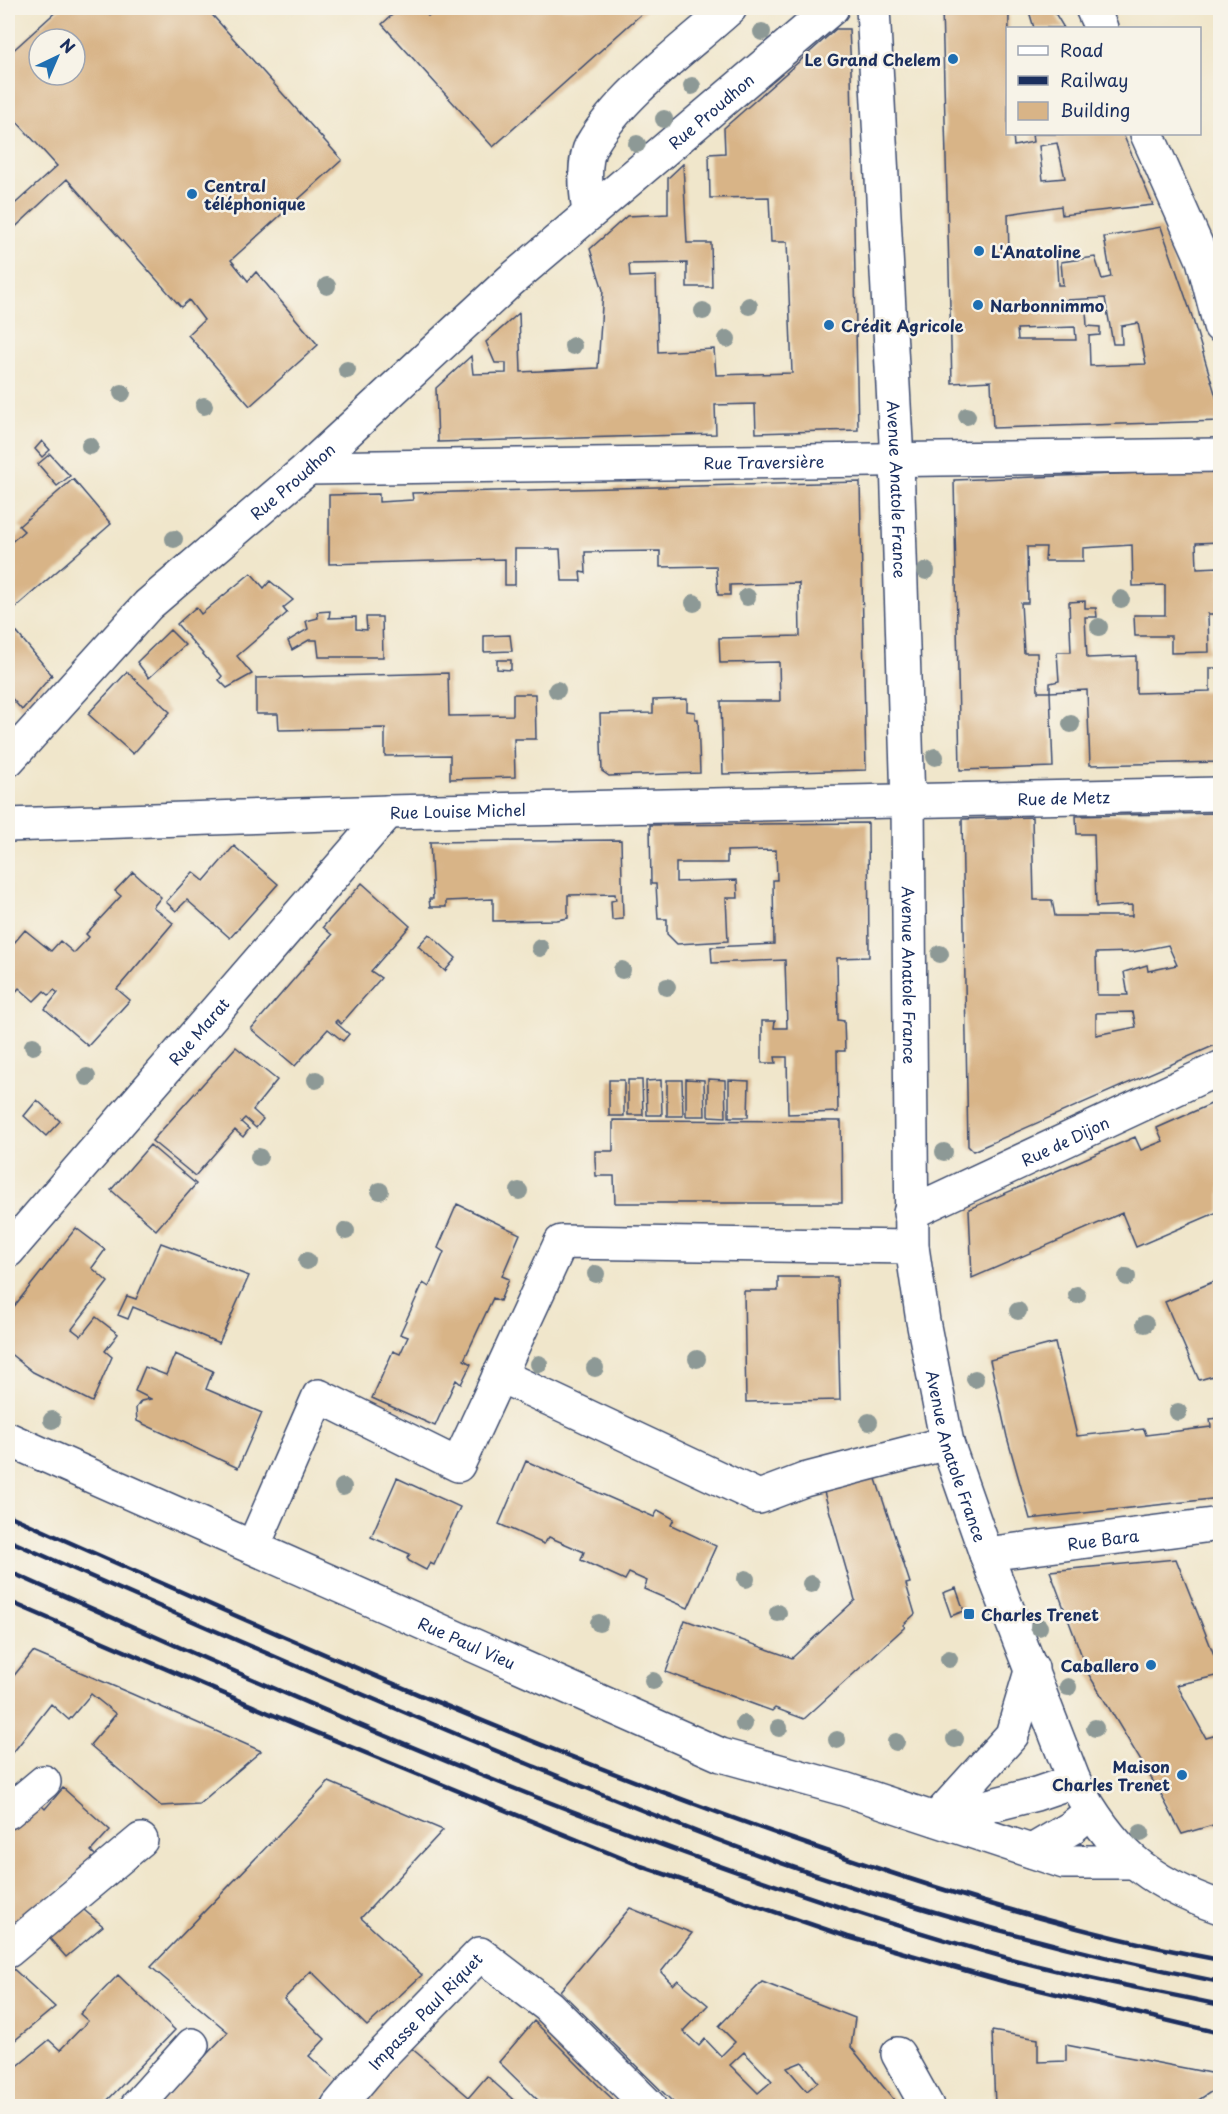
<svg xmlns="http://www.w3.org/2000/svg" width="1228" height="2114" viewBox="0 0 1228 2114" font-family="'Playpen Sans',sans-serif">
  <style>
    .building { fill: #d8b487; fill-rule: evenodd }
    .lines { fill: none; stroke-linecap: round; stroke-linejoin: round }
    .minor-casing { stroke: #3b4a6e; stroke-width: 36 }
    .major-casing { stroke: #3b4a6e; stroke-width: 36 }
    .minor { stroke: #fff; stroke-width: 33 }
    .major { stroke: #fff; stroke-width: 33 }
    .rail { stroke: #1b2f5e; stroke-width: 4.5 }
    .tree { fill: #8d9996 }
    .poi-dot { fill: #1f6fb2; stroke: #f7f3e8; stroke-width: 2 }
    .labels { text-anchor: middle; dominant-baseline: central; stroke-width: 5; stroke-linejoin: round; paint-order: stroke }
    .poi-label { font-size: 16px; font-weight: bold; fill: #1b2f5e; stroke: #f7f3e8; text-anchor: start }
    .street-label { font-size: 16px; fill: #1b2f5e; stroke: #f7f3e8 }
  </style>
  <rect width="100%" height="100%" fill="#f7f3e8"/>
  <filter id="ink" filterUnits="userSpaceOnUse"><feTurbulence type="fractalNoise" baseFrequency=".0167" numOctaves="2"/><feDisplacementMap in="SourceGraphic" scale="12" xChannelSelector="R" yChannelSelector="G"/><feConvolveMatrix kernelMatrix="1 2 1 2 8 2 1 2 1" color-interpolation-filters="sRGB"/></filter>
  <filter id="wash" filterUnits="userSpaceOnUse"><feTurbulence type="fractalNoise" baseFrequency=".008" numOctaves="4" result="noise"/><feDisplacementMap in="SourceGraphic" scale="24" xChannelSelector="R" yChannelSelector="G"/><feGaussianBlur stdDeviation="1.35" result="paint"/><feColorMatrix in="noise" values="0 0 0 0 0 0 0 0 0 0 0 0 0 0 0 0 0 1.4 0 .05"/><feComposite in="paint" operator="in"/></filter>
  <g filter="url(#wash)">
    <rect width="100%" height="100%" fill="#f0e6cb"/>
    <g id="blocks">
      <path class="building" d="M 60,8 L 206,8 L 342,160 L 231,260 L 248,281 L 256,272 L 318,345 L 250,406 L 188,335 L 204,320 L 189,300 L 181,307 L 67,179 L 8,234 L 8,210 L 57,166 L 8,112 L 8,55 ZM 39,39 L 75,39 L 75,75 L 39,75 Z
        M 400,8 L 420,8 L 428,16 L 438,8 L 648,8 L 493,147 L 382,24 Z
        M 942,8 L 1009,8 L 1008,134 L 1013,134 L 1014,146 L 1033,142 L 1032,134 L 1123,134 L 1153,205 L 1062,215 L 1061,206 L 1008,214 L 1009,255 L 1056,251 L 1058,285 L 1063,285 L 1061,262 L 1095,257 L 1102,279 L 1111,277 L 1104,237 L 1161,227 L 1191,313 L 1220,410 L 1220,421 L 993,428 L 991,381 L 952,383 ZM 1057,143 L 1065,178 L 1043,180 L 1039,146 ZM 1105,298 L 1113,344 L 1122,344 L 1121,326 L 1138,323 L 1146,364 L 1090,366 L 1089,336 L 1100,335 L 1100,327 L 1087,326 L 1086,310 L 1066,310 L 1066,300 ZM 1075,327 L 1076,340 L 1018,340 L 1017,329 Z
        M 1028,8 L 1052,8 L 1064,28 L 1034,28 Z
        M 836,29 L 849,29 L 851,71 L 858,430 L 756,433 L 755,404 L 715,405 L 716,434 L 438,442 L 436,388 L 471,356 L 473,374 L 506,373 L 506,363 L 495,363 L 486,342 L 519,313 L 521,372 L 598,368 L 603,290 L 590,249 L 627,216 L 668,214 L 668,178 L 683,164 L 687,243 L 711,243 L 712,287 L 687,287 L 687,263 L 629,264 L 630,277 L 656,276 L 658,352 L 714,349 L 716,375 L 792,373 L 787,242 L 771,242 L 769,197 L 710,198 L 709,154 L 725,153 L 724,128 Z
        M 42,441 L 50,450 L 42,457 L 35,449 Z
        M 50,454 L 70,476 L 57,486 L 38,464 Z
        M 1220,470 L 1220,542 L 1196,543 L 1197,568 L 1220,567 L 1220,614 L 1208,614 L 1209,652 L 1171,653 L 1171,636 L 1135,636 L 1134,615 L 1165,615 L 1165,585 L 1133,586 L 1132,545 L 1083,548 L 1083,561 L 1045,561 L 1046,547 L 1027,547 L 1028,603 L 1021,603 L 1024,653 L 1037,653 L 1038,692 L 1050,692 L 1053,767 L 960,770 L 954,480 Z
        M 73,479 L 111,524 L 8,614 L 8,545 L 24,531 L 19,526 Z
        M 860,482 L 866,770 L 723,774 L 721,701 L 780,701 L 779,662 L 720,663 L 719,638 L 800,636 L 799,583 L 730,585 L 730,595 L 718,595 L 716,566 L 660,567 L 660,551 L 585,552 L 586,573 L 580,572 L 581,581 L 562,581 L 560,549 L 515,549 L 515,585 L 505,585 L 505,559 L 329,564 L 329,495 L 379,494 L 379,502 L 413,500 L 412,493 Z
        M 251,573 L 264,588 L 270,581 L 293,600 L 283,608 L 287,613 L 237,656 L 252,674 L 227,688 L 219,680 L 222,676 L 177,624 L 196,607 L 201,614 Z
        M 1085,601 L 1085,608 L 1096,608 L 1097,617 L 1085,617 L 1087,658 L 1136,656 L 1136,693 L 1210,691 L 1210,668 L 1220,668 L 1220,762 L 1090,765 L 1087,690 L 1050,692 L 1050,683 L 1059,681 L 1057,652 L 1071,652 L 1069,602 Z
        M 330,611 L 329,618 L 356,617 L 356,629 L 367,630 L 366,617 L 382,617 L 383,657 L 319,657 L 317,640 L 309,640 L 292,650 L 288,641 L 308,629 L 306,621 L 318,618 L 317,612 Z
        M 8,622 L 52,675 L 22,710 L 8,694 Z
        M 170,630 L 185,645 L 149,678 L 137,662 Z
        M 510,635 L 512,651 L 484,652 L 484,636 Z
        M 497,660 L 511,660 L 511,670 L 497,669 Z
        M 127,672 L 170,712 L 133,754 L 88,714 Z
        M 448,673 L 449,716 L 513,715 L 513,694 L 535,694 L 536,739 L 514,739 L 515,777 L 450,779 L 450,755 L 385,756 L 385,728 L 279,730 L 278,714 L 256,714 L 256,678 Z
        M 687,699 L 687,711 L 695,712 L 695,719 L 698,719 L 700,773 L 609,776 L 602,771 L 600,714 L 653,713 L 653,700 Z
        M 1220,813 L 1220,1043 L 973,1151 L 968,1146 L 962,819 L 1032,817 L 1034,900 L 1052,900 L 1055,916 L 1132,916 L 1132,905 L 1096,907 L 1094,834 L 1077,834 L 1076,816 ZM 1168,945 L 1177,965 L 1148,971 L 1147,965 L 1124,972 L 1128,995 L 1097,995 L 1096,953 L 1133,952 ZM 1133,1012 L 1136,1027 L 1096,1035 L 1096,1013 Z
        M 868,823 L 869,957 L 837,958 L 838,1020 L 844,1021 L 845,1051 L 837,1051 L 838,1112 L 788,1114 L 787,1057 L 775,1057 L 776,1063 L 762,1063 L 762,1021 L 775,1021 L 774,1028 L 787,1028 L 785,960 L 712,963 L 711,947 L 774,944 L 773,880 L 777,880 L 776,850 L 727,851 L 727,863 L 676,863 L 676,882 L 737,880 L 738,898 L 726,898 L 728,941 L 677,944 L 667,934 L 667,919 L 658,919 L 656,884 L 651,884 L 650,825 Z
        M 621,840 L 623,919 L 612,920 L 611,901 L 616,900 L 615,894 L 568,895 L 568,918 L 557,920 L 493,921 L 493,899 L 446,901 L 446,907 L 430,907 L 429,899 L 433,899 L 430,842 Z
        M 234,846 L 278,884 L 230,938 L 187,900 L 176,911 L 166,902 L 193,872 L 204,881 Z
        M 133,872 L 161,897 L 153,907 L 173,923 L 117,989 L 130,1000 L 88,1046 L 45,1009 L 58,993 L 54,990 L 49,995 L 44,991 L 34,1001 L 19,988 L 8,1001 L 8,950 L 25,930 L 51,951 L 60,941 L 74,953 L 89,937 L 86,934 L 121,896 L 115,891 Z
        M 362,883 L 410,926 L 371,971 L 381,978 L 341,1024 L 337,1020 L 335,1022 L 349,1034 L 343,1041 L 328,1029 L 295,1066 L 251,1029 L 332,935 L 323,927 Z
        M 429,934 L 456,958 L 445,971 L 418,946 Z
        M 236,1047 L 277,1080 L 253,1110 L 263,1119 L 256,1128 L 245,1118 L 241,1122 L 249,1129 L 243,1137 L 235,1130 L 195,1176 L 152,1141 Z
        M 686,1079 L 704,1080 L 705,1116 L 686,1116 Z
        M 708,1079 L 725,1080 L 726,1117 L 708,1116 Z
        M 609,1080 L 624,1080 L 624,1116 L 609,1116 Z
        M 628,1080 L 642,1080 L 643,1115 L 628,1115 Z
        M 661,1080 L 662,1115 L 647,1115 L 646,1081 Z
        M 667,1080 L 682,1080 L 683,1116 L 667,1116 Z
        M 729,1080 L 749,1081 L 748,1117 L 729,1117 Z
        M 37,1100 L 60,1121 L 46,1136 L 24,1116 Z
        M 1220,1100 L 1220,1211 L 1136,1247 L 1122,1213 L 972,1278 L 969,1209 L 1135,1137 L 1141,1150 L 1163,1141 L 1157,1128 Z
        M 613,1120 L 841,1121 L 842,1203 L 615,1203 L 614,1176 L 596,1176 L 595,1160 L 595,1151 L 613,1151 Z
        M 150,1145 L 196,1184 L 156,1230 L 111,1190 Z
        M 457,1204 L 520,1234 L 502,1276 L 509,1279 L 500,1301 L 493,1298 L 464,1360 L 471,1364 L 461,1384 L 456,1380 L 435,1426 L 372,1398 L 393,1351 L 400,1354 L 408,1337 L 400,1334 L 423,1283 L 429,1287 L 444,1252 L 438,1248 Z
        M 76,1228 L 105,1250 L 92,1268 L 108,1282 L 72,1329 L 81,1336 L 96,1317 L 118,1334 L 105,1351 L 112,1357 L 92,1402 L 33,1372 L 8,1352 L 8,1305 L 12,1309 Z
        M 161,1243 L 249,1276 L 219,1343 L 133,1307 L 128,1319 L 118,1315 L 127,1296 L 136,1299 Z
        M 778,1277 L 837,1277 L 840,1400 L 746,1402 L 744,1291 L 778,1291 Z
        M 1220,1279 L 1220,1374 L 1199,1380 L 1165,1302 Z
        M 1055,1343 L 1077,1436 L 1144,1429 L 1146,1435 L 1211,1427 L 1210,1419 L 1220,1418 L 1220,1498 L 1030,1519 L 1007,1437 L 990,1360 Z
        M 175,1354 L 213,1371 L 206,1389 L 262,1413 L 238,1468 L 137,1421 L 136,1408 L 141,1401 L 151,1399 L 135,1391 L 145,1367 L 166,1375 Z
        M 526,1461 L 654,1517 L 658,1510 L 674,1519 L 671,1525 L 716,1546 L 688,1608 L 644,1589 L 647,1581 L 629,1573 L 625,1580 L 581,1560 L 584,1552 L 549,1537 L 544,1544 L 499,1524 Z
        M 875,1476 L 910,1583 L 906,1584 L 915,1614 L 903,1625 L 905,1627 L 804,1719 L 775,1708 L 772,1711 L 666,1672 L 685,1620 L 792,1658 L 855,1600 L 824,1492 Z
        M 397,1478 L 460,1507 L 434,1565 L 430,1563 L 426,1570 L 409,1561 L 407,1558 L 410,1554 L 371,1537 Z
        M 1176,1559 L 1220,1670 L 1220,1687 L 1216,1676 L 1177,1685 L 1206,1738 L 1220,1734 L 1220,1823 L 1182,1834 L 1159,1791 L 1089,1675 L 1050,1571 Z
        M 956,1588 L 964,1611 L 951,1616 L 943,1593 Z
        M 33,1652 L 132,1694 L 261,1751 L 199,1804 L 161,1806 L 90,1745 L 116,1714 L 91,1694 L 69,1720 L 51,1704 L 8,1759 L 8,1683 Z
        M 329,1782 L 443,1830 L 361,1918 L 422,1975 L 367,2026 L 311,1971 L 284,1999 L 325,2039 L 309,2056 L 338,2082 L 316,2106 L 157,2106 L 228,2032 L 151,1967 Z
        M 63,1788 L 110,1830 L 91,1851 L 97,1857 L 8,1932 L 8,1829 L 39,1803 L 45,1809 Z
        M 78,1905 L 103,1926 L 66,1957 L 45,1933 Z
        M 630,1908 L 692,1933 L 661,1972 L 673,1985 L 678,1980 L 708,2005 L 683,2031 L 699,2046 L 705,2039 L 721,2056 L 735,2042 L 719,2026 L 762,1982 L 855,2018 L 851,2047 L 899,2106 L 677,2106 L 560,1991 ZM 744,2052 L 772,2081 L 758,2093 L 730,2065 ZM 802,2062 L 818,2082 L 807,2091 L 787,2068 Z
        M 8,1964 L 55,2007 L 8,2046 Z
        M 118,1975 L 175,2030 L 102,2106 L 8,2106 L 8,2074 L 49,2040 L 60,2050 L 88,2021 L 80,2014 Z
        M 534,2021 L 604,2091 L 620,2106 L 544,2106 L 499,2062 Z
        M 992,2031 L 1038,2039 L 1038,2062 L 1066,2061 L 1066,2045 L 1215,2074 L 1220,2086 L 1197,2101 L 1200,2106 L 1126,2106 L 1123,2101 L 1091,2103 L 1091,2106 L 995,2106 Z
        M 410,2047 L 469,2097 L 487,2076 L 520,2106 L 358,2106 Z"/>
    </g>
  </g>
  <g filter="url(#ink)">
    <use href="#blocks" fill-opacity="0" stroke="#3b4a6e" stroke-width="1.5"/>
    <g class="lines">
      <g class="minor-casing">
        <g id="minor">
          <path d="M 1092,8 L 1101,28"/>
          <path d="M 1147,134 L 1203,260 L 1220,326"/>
          <path d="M 589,212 C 586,193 582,161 592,144 C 620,95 688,46 730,8"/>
          <path id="s1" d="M 308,468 L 1220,455"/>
          <path id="s2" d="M 8,760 L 148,605 L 308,468 L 510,281 L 832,8"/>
          <path id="s3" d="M 8,825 L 388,812 L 1220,794"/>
          <path id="s4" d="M 910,1213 L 1220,1068"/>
          <path id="s5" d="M 8,1251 L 388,812"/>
          <path d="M 499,1375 L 759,1497 L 804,1480 L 947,1443"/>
          <path id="s6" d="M 8,1439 L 721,1755 L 844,1789 L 1064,1862 L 1131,1862"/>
          <path d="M 253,1547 L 319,1396 L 458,1465 L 561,1242 L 912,1247"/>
          <path id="s7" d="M 986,1554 L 1220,1524"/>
          <path d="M 8,1812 L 44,1782"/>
          <path d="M 936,1819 L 1012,1735 L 1032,1668"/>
          <path d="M 936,1819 L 1036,1794 L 1074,1781"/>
          <path d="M 1032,1851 L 1071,1828 L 1090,1812"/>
          <path d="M 8,1951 L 141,1840"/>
          <path d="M 898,2054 L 927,2106"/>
          <path d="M 137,2106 L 192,2045"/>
          <path id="s8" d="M 338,2106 L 377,2060 L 480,1954 L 548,2006 L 649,2106"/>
        </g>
      </g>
      <g class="major-casing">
        <g id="major">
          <path id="s9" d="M 873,8 L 897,461 L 908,802 L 912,1247 L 923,1321 L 947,1443 L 986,1554 L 1074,1781 C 1111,1850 1146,1882 1220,1907"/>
        </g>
      </g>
      <use href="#minor" class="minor"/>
      <use href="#major" class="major"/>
      <path class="rail" d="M 8,1515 C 267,1630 527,1747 795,1840 C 934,1889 1075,1933 1220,1960
        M 8,1540 C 178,1615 349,1690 521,1761 C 633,1807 746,1854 862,1890 C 980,1927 1099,1958 1220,1982
        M 8,1571 C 335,1718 665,1862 1011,1959 C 1080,1978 1151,1990 1220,2005
        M 8,1601 L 278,1717 L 641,1866 L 848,1937 L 1006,1982 L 1220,2033"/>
    </g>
    <g class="tree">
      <circle cx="762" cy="32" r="9"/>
      <circle cx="692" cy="86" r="9"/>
      <circle cx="664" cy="119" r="9"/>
      <circle cx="637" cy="144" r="9"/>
      <circle cx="327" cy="286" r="9"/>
      <circle cx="749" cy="306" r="9"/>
      <circle cx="703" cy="311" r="9"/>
      <circle cx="727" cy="339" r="9"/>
      <circle cx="573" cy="346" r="9"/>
      <circle cx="347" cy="370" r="9"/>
      <circle cx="122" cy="393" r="9"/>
      <circle cx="204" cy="406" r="9"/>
      <circle cx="967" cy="416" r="9"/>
      <circle cx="90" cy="446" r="9"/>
      <circle cx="174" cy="539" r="9"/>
      <circle cx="926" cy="571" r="9"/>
      <circle cx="747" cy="597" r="9"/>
      <circle cx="1121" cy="599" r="9"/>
      <circle cx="694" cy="603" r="9"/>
      <circle cx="1099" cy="627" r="9"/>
      <circle cx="557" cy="690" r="9"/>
      <circle cx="1071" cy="724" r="9"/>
      <circle cx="935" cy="757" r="9"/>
      <circle cx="540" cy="948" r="9"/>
      <circle cx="940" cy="954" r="9"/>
      <circle cx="622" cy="970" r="9"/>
      <circle cx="667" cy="987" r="9"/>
      <circle cx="33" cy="1046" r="9"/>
      <circle cx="87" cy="1077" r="9"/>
      <circle cx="316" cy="1080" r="9"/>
      <circle cx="944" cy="1152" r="9"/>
      <circle cx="259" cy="1157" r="9"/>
      <circle cx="380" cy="1191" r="9"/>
      <circle cx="519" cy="1191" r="9"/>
      <circle cx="346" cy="1231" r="9"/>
      <circle cx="307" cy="1261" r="9"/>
      <circle cx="596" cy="1274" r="9"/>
      <circle cx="1127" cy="1277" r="9"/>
      <circle cx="1077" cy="1295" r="9"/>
      <circle cx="1018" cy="1311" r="9"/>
      <circle cx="1145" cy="1324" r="9"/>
      <circle cx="697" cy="1359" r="9"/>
      <circle cx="539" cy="1364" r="9"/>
      <circle cx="595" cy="1368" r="9"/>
      <circle cx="975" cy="1379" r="9"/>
      <circle cx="1178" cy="1412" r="9"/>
      <circle cx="52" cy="1420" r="9"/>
      <circle cx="869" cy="1422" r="9"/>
      <circle cx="343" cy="1487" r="9"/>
      <circle cx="746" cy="1579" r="9"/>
      <circle cx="811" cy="1584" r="9"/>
      <circle cx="778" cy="1613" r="9"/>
      <circle cx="599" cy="1623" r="9"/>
      <circle cx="1039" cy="1627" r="9"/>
      <circle cx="949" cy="1659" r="9"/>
      <circle cx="653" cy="1681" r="9"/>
      <circle cx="1068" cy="1687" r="9"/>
      <circle cx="744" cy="1724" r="9"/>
      <circle cx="779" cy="1728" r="9"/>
      <circle cx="1095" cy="1728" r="9"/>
      <circle cx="955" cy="1739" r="9"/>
      <circle cx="837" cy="1740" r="9"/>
      <circle cx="896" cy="1742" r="9"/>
      <circle cx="1141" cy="1833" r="9"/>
    </g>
  </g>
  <g class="poi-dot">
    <circle cx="953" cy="59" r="6"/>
    <circle cx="192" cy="194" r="6"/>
    <circle cx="979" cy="251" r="6"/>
    <circle cx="978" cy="305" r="6"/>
    <circle cx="829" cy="325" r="6"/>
    <rect x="963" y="1608" width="12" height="12" rx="3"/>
    <circle cx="1151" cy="1665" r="6"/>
    <circle cx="1182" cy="1775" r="6"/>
  </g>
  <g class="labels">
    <g class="poi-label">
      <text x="941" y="59" text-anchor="end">Le Grand Chelem</text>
      <text x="204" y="185">Central<tspan x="204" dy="18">téléphonique</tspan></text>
      <text x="991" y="251">L'Anatoline</text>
      <text x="990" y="305">Narbonnimmo</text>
      <text x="841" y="325">Crédit Agricole</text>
      <text x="981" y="1614">Charles Trenet</text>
      <text x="1139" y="1665" text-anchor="end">Caballero</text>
      <text x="1170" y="1766" text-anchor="end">Maison<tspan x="1170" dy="18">Charles Trenet</tspan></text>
    </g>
    <g class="street-label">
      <text stroke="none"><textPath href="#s2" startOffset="958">Rue Proudhon</textPath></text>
      <text stroke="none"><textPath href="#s1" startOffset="456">Rue Traversière</textPath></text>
      <text stroke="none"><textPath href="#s2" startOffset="399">Rue Proudhon</textPath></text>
      <text stroke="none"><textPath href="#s9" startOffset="482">Avenue Anatole France</textPath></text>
      <text stroke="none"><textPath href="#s3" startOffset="1056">Rue de Metz</textPath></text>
      <text stroke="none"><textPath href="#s3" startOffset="450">Rue Louise Michel</textPath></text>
      <text stroke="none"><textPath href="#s9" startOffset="968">Avenue Anatole France</textPath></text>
      <text stroke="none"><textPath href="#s5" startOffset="291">Rue Marat</textPath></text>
      <text stroke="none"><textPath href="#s4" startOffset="171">Rue de Dijon</textPath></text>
      <text stroke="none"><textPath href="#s9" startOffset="1454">Avenue Anatole France</textPath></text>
      <text stroke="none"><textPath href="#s7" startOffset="118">Rue Bara</textPath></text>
      <text stroke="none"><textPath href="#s6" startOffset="502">Rue Paul Vieu</textPath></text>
      <text stroke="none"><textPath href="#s8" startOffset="129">Impasse Paul Riquet</textPath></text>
    </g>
  </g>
  <rect width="1228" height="2114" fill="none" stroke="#f7f3e8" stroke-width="30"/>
  <rect x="1006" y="27" width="195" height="108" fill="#f7f3e8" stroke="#9fa5b1" stroke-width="1.5"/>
  <rect x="1018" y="46" width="30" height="9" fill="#ffffff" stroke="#9fa5b1" stroke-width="1.5"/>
  <text x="1060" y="57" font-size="18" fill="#1b2f5e">Road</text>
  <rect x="1018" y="76" width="30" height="9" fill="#1b2f5e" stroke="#9fa5b1" stroke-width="1.5"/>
  <text x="1060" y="87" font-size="18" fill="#1b2f5e">Railway</text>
  <rect x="1018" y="102" width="30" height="18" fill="#d8b487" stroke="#9fa5b1" stroke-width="1.5"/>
  <text x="1060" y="117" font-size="18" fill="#1b2f5e">Building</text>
  <g transform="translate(57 57) rotate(44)"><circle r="28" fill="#f7f3e8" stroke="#9fa5b1" stroke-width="1.5"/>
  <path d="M0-4.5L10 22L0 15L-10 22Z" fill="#1f6fb2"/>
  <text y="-9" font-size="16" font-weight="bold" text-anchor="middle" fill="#1b2f5e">N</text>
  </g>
</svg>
